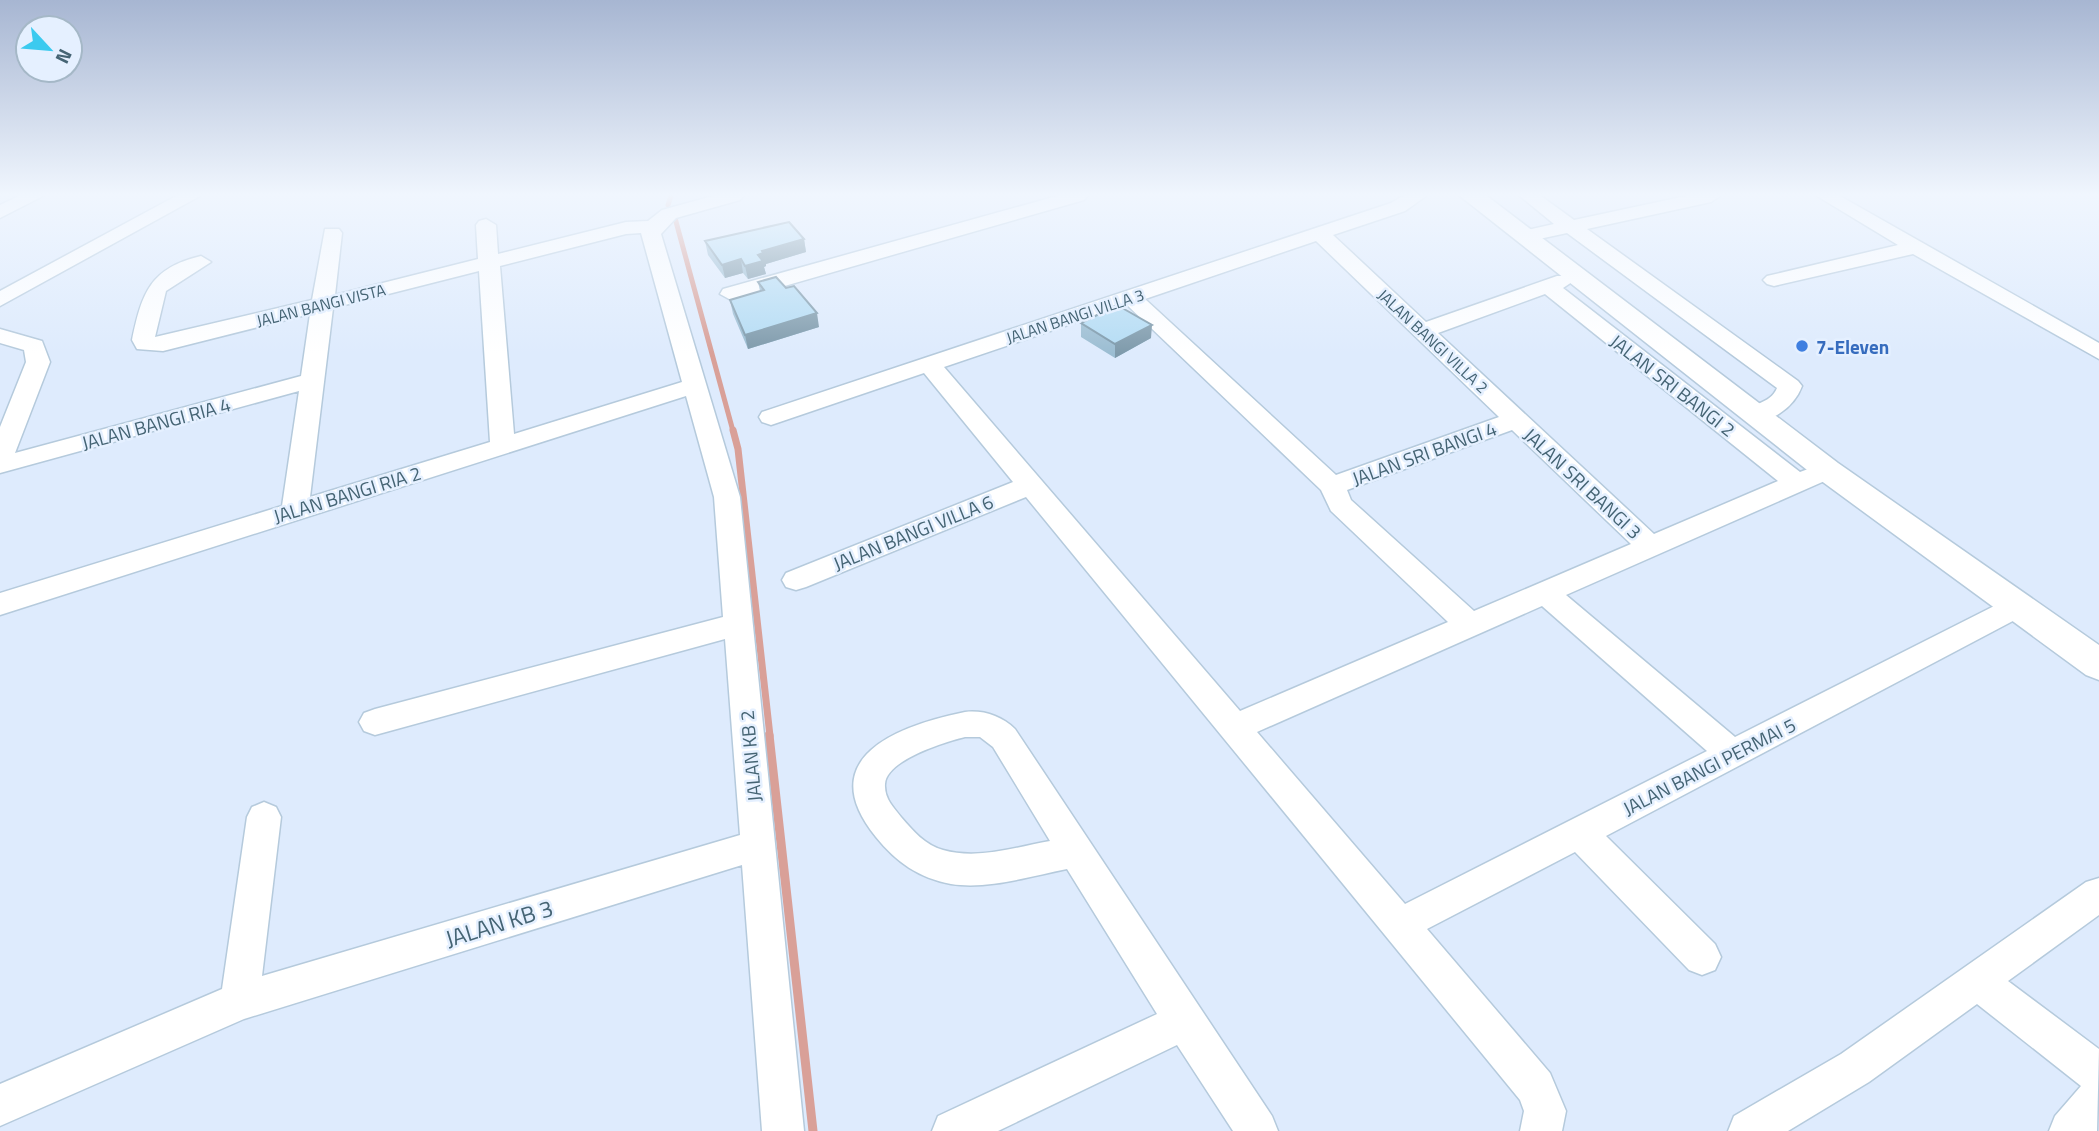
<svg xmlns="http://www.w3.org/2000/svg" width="2099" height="1131" viewBox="0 0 2099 1131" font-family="'Titillium Web',sans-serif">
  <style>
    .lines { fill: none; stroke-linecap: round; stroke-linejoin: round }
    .stream-far2 { stroke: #d9a098; stroke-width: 5 }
    .stream-far1 { stroke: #d9a098; stroke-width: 7 }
    .stream { stroke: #d9a098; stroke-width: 9 }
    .minor-casing { stroke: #b5cadc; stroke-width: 3 }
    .tertiary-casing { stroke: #b5cadc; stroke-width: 3 }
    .minor { fill: #fff; fill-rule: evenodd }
    .tertiary { fill: #fff; fill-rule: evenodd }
    .wall { fill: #9bbdd2 }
    .shaded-wall { fill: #7e9aab }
    .building { fill: #b4dcf4; stroke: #7e9aab; stroke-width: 2 }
    .shop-dot { fill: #3f7fe0; stroke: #e5f0ff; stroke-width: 2.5 }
    .labels { text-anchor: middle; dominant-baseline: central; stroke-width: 5; stroke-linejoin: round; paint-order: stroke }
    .far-street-label { font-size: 16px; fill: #456474; stroke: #e5f0ff }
    .shop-label { font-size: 19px; font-weight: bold; fill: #366cbe; stroke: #e5f0ff; text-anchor: start }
    .street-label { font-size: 19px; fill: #456474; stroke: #e5f0ff }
    .near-street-label { font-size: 23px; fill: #456474; stroke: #e5f0ff }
  </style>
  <rect width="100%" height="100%" fill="#deebfd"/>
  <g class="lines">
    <path class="stream-far2" d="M 668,205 L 671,196
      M 675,218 L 733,431"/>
    <path class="stream-far1" d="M 733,430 L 738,449 L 770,736"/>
    <path class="stream" d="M 769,735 L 813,1131"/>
    <g class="minor-casing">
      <path id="minor" d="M 19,196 L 43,196 L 0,218 L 0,205 Z
        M 176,196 L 200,196 L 0,306 L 0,291 Z
        M 713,196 L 743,196 L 740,200 L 676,218 L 661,234 L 740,497 L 804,1131 L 762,1131 L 742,865 L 244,1019 L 0,1126 L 0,1084 L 222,989 L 247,817 L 252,807 L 264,802 L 276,807 L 281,817 L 262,976 L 740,835 L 725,639 L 375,735 L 364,731 L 359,722 L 364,713 L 375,709 L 723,617 L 714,497 L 686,396 L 0,615 L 0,593 L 282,506 L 299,391 L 0,473 L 0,427 L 26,362 L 24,350 L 0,343 L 0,329 L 42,341 L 50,362 L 15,453 L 301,376 L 310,314 L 163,351 L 137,349 L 132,340 C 142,293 150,268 201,256 L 211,262 L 166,291 L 155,337 L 312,300 L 325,229 L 339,229 L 342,233 L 335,295 L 478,259 L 476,225 L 479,221 L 486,219 L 496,225 L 498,254 L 626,222 L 648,221 L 662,210 ZM 641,233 L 682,382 L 514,434 L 500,266 L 626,234 ZM 479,271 L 490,442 L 310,497 L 333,308 Z
        M 1057,196 L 1087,196 L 1084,200 L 739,299 L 731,300 L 720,294 L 723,289 Z
        M 1403,196 L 1426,196 L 1405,211 L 1333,235 L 1426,322 L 1557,276 L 1571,276 L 1575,280 L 1563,288 L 1800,472 L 1827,462 L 1836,464 L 1840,470 L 1836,476 L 1566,595 L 1735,737 L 2008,599 L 2018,595 L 2028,599 L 2032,606 L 2028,613 L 1606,836 L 1715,944 L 1721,957 L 1715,970 L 1702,975 L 1689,970 L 1575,852 L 1427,929 L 1550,1073 L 1566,1111 L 1562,1131 L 1520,1131 L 1524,1111 L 1520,1100 L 1026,497 L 806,587 L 796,590 L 786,587 L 782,580 L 786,573 L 1013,482 L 924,373 L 771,425 L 762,422 L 759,417 L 762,412 L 1391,203 ZM 1316,241 L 1499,417 L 1336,475 L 1145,299 ZM 1545,294 L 1778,481 L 1654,534 L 1438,333 ZM 1127,305 L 1321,490 L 1331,511 L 1448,622 L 1240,711 L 944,367 ZM 1512,430 L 1631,544 L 1474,611 L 1351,500 L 1347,490 ZM 1542,606 L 1707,751 L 1405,904 L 1257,732 Z
        M 1520,196 L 1541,196 L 1574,220 L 1686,196 L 1720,196 L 1711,202 L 1587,229 L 1798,381 L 1802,386 C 1794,408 1769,426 1745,420 L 1742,415 C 1751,402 1770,405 1777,388 L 1567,233 L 1525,242 L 1518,240 L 1515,236 L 1518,232 L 1554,224 Z
        M 1817,196 L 1840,196 L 2099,343 L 2099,359 L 1913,254 L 1774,286 L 1767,284 L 1763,280 L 1767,276 L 1898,245 Z
        M 965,712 C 984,710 1001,716 1015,729 L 1272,1116 L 1278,1131 L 1233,1131 L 1177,1045 L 998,1131 L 932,1131 L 938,1116 L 1157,1014 L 1067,869 C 1031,876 988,890 951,884 C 919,878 896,862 876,837 C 812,758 897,726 965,712 ZM 965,737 L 980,737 L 993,747 L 1050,841 C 1016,847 978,860 943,850 C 925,845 913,831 901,817 C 893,807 884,798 885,784 C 886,760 945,742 965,737 Z
        M 2099,878 L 2099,915 L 2008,981 L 2099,1049 L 2097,1131 L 2049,1131 L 2055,1116 L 2081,1086 L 1977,1004 L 1869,1082 L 1788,1131 L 1728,1131 L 1734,1116 L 1841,1054 L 2086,882 Z"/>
    </g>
    <g class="tertiary-casing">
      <path id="tertiary" d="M 1460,196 L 1487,196 L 1838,463 L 2099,645 L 2099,680 L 2086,675 L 1816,477 Z"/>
    </g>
    <use href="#minor" class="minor"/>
    <use href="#tertiary" class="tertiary"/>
  </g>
  <path class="wall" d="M 804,239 L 806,252 L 766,264 L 766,266 L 764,267 L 766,274 L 748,279 L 743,273 L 725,278 L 708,255 L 705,241 Z
    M 758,282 L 819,327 L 748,349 L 733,314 L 730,300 L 760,291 Z
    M 1081,323 L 1151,338 L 1115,358 L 1081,337 Z"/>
  <path class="shaded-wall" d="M 804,239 L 806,252 L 766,264 L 766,266 L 764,267 L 766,274 L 748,279 L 745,266 L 762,251 Z
    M 741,259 L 743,273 L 725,278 L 722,265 Z
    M 817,313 L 819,327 L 748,349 L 745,335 Z
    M 1152,325 L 1151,338 L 1115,358 L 1115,344 Z"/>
  <path class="building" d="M 789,222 L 804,239 L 762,251 L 763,253 L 758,255 L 763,261 L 745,266 L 741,259 L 722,265 L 705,241 Z
    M 776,277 L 786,288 L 794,286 L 817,313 L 745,335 L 730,300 L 764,290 L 758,282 Z
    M 1117,305 L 1152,325 L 1115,344 L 1081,323 Z"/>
  <linearGradient id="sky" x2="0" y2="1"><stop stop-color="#a7b6d2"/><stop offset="0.55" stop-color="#f0f6fe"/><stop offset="1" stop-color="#f0f6fe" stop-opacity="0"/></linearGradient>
  <rect width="2099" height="354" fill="url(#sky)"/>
  <circle class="shop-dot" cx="1802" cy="346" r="7"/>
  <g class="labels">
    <g class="far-street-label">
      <text transform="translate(321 305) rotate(-14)">JALAN BANGI VISTA</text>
      <text transform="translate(1075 316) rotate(-18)">JALAN BANGI VILLA 3</text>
      <text transform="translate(1433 341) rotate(43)">JALAN BANGI VILLA 2</text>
    </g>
    <g class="shop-label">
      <text x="1816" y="346">7-Eleven</text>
    </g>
    <g class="street-label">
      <text transform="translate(1673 385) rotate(38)">JALAN SRI BANGI 2</text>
      <text transform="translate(156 423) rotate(-15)">JALAN BANGI RIA 4</text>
      <text transform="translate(1424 453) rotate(-20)">JALAN SRI BANGI 4</text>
      <text transform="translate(1583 483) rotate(43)">JALAN SRI BANGI 3</text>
      <text transform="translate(347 494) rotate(-17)">JALAN BANGI RIA 2</text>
      <text transform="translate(913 532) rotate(-22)">JALAN BANGI VILLA 6</text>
      <text transform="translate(750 756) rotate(-95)">JALAN KB 2</text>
      <text transform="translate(1709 766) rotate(-27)">JALAN BANGI PERMAI 5</text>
    </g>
    <g class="near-street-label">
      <text transform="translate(499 923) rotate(-17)">JALAN KB 3</text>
    </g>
  </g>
  <g transform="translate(49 49) rotate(116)"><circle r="33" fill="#e5f0ff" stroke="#a5b8c7" stroke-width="2"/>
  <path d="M0-5L12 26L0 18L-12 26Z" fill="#3bcaef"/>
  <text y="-10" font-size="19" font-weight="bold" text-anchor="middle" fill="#456474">N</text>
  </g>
</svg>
